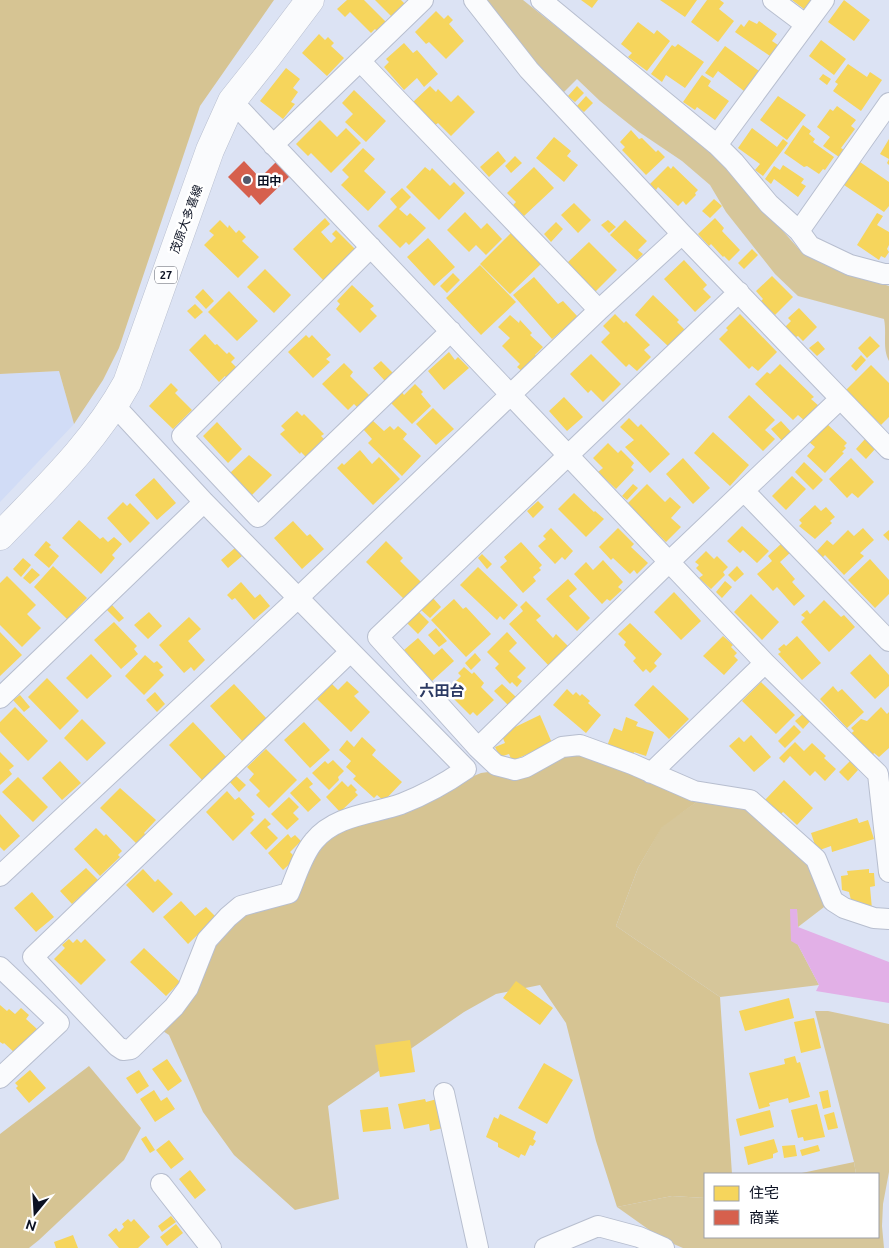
<svg xmlns="http://www.w3.org/2000/svg" width="889" height="1248" viewBox="0 0 889 1248" font-family="Ubuntu,'Noto Sans JP',sans-serif">
  <style>
    .built { fill: #d1dcf6 }
    .green { fill: #d6c69a }
    .forest { fill: #d6c493 }
    .water { fill: #e2b0e7 }
    .homes { fill: #f6d55c }
    .shops { fill: #d6604d }
    .lines { fill: none; stroke-linecap: round; stroke-linejoin: round }
    .minor-casing { stroke: #b7becf; stroke-width: 22 }
    .primary-casing { stroke: #b7becf; stroke-width: 29 }
    .minor { stroke: #fafbfd; stroke-width: 20 }
    .primary { stroke: #fafbfd; stroke-width: 28 }
    .poi-dot { fill: #545a6c; stroke: #fff; stroke-width: 2 }
    .labels { text-anchor: middle; dominant-baseline: central; stroke-width: 5; stroke-linejoin: round; paint-order: stroke }
    .shield { fill: #fff; stroke: #545864; stroke-width: 1 }
    .shield-label { font-size: 11px; font-weight: bold; fill: #0b1122 }
    .poi-label { font-size: 12px; font-weight: bold; fill: #0b1122; stroke: #fff; text-anchor: start }
    .street-label { font-size: 12px; fill: #0b1122; stroke: #fff }
    .quarter-label { font-size: 15px; font-weight: bold; fill: #2c3a63; stroke: #fff }
  </style>
  <rect width="100%" height="100%" fill="#dce3f4"/>
  <path class="built" d="M 59,371 L 74,424 L 0,502 L 0,374 Z"/>
  <path class="green" d="M 484,0 L 523,0 L 710,149 L 798,248 L 828,266 L 889,286 L 889,361 C 882,348 887,334 884,319 L 798,296 L 775,274 L 726,212 L 710,185 L 682,161 L 639,132 L 600,101 L 577,79 L 561,95 Z
    M 701,799 L 747,806 L 811,865 L 828,904 L 798,927 L 797,909 L 798,945 L 819,985 L 720,997 L 616,926 L 638,868 L 662,826 Z
    M 815,1011 L 828,1011 L 889,1024 L 889,1172 L 883,1204 L 882,1226 L 884,1248 L 683,1248 L 662,1239 L 617,1207 L 672,1196 L 705,1198 L 705,1237 L 878,1237 L 878,1174 L 856,1174 L 854,1162 Z"/>
  <path class="forest" d="M 0,0 L 274,0 L 200,106 L 119,348 L 103,380 L 74,424 L 59,371 L 0,374 Z
    M 564,751 L 580,752 L 701,799 L 662,827 L 638,868 L 616,926 L 720,997 L 732,1174 L 705,1174 L 705,1198 L 672,1196 L 617,1207 L 596,1141 L 566,1023 L 540,985 L 496,994 L 464,1012 L 328,1106 L 339,1199 L 295,1210 L 234,1155 L 203,1112 L 169,1035 L 160,1029 L 218,932 L 246,912 L 271,906 L 316,847 L 331,833 L 382,814 L 481,773 L 496,771 Z
    M 89,1066 L 141,1128 L 124,1160 L 39,1240 L 29,1248 L 0,1248 L 0,1134 Z
    M 854,1162 L 856,1174 L 797,1174 Z"/>
  <path class="water" d="M 790,909 L 797,909 L 798,927 L 889,962 L 889,1003 L 816,991 L 819,985 L 798,945 L 791,941 Z"/>
  <path class="homes" d="M 347,0 L 364,0 L 387,23 L 378,32 L 375,29 L 371,33 L 350,12 L 345,17 L 337,9 Z
    M 375,0 L 401,0 L 405,4 L 392,17 Z
    M 581,0 L 598,0 L 592,8 Z
    M 660,0 L 697,0 L 685,17 Z
    M 707,0 L 720,0 L 724,3 L 719,9 L 734,21 L 718,42 L 691,22 Z
    M 792,0 L 811,0 L 804,9 Z
    M 844,0 L 870,20 L 854,41 L 828,22 Z
    M 436,11 L 444,19 L 448,15 L 453,20 L 449,24 L 464,41 L 446,59 L 429,42 L 426,44 L 415,32 Z
    M 749,20 L 757,24 L 759,21 L 777,34 L 772,41 L 778,45 L 770,56 L 735,32 L 741,24 L 744,27 Z
    M 638,22 L 654,34 L 657,30 L 670,41 L 647,71 L 628,57 L 632,53 L 621,44 Z
    M 319,34 L 325,40 L 328,37 L 334,43 L 331,46 L 344,58 L 327,76 L 302,53 Z
    M 821,40 L 846,59 L 834,75 L 809,56 Z
    M 404,43 L 413,53 L 417,50 L 438,74 L 424,87 L 417,78 L 404,90 L 384,67 L 389,62 L 386,59 Z
    M 678,44 L 704,62 L 685,88 L 666,75 L 662,82 L 651,74 L 672,45 L 675,47 Z
    M 725,46 L 759,71 L 744,91 L 718,71 L 713,78 L 705,73 Z
    M 848,64 L 867,77 L 870,72 L 882,80 L 861,111 L 833,91 L 838,84 L 835,82 Z
    M 286,68 L 300,79 L 293,88 L 298,92 L 291,102 L 295,104 L 283,119 L 260,101 Z
    M 823,74 L 831,79 L 827,85 L 819,79 Z
    M 702,75 L 711,81 L 708,86 L 729,101 L 715,120 L 697,107 L 695,110 L 683,102 Z
    M 430,86 L 436,92 L 438,89 L 451,102 L 458,95 L 475,112 L 451,136 L 438,123 L 434,126 L 412,103 Z
    M 577,86 L 584,93 L 575,102 L 568,96 Z
    M 354,90 L 386,121 L 366,142 L 345,122 L 353,114 L 342,103 Z
    M 586,96 L 593,103 L 584,112 L 577,106 Z
    M 778,96 L 806,115 L 787,140 L 760,120 Z
    M 837,106 L 856,120 L 851,126 L 855,129 L 841,148 L 844,150 L 839,157 L 823,146 L 830,137 L 817,127 L 830,109 L 833,111 Z
    M 320,120 L 337,137 L 346,128 L 361,143 L 331,173 L 311,153 L 308,156 L 296,144 Z
    M 803,125 L 811,131 L 809,134 L 815,139 L 813,142 L 834,157 L 825,170 L 823,169 L 819,174 L 807,166 L 804,167 L 784,153 Z
    M 752,128 L 777,147 L 783,139 L 788,143 L 763,176 L 755,170 L 760,164 L 738,148 Z
    M 631,130 L 639,139 L 642,138 L 656,152 L 658,150 L 665,157 L 646,175 L 622,150 L 625,147 L 620,142 Z
    M 554,137 L 571,151 L 567,156 L 578,165 L 564,182 L 536,158 Z
    M 889,139 L 889,165 L 887,163 L 889,159 L 880,154 Z
    M 363,148 L 375,159 L 364,171 L 386,192 L 368,211 L 341,185 L 349,177 L 342,170 Z
    M 498,151 L 506,161 L 489,177 L 480,167 Z
    M 515,156 L 522,163 L 511,173 L 505,166 Z
    M 860,162 L 889,182 L 889,206 L 884,212 L 844,185 Z
    M 783,165 L 804,179 L 801,183 L 806,186 L 798,197 L 774,179 L 771,184 L 765,179 L 774,166 L 780,170 Z
    M 668,166 L 671,169 L 673,166 L 698,190 L 695,193 L 696,195 L 686,205 L 683,201 L 678,206 L 658,187 L 656,190 L 650,184 Z
    M 425,167 L 430,171 L 432,168 L 450,186 L 454,182 L 465,193 L 439,220 L 406,187 Z
    M 534,167 L 554,188 L 524,216 L 513,205 L 516,202 L 507,193 Z
    M 402,188 L 411,197 L 399,209 L 407,216 L 410,213 L 426,228 L 409,245 L 406,242 L 400,248 L 378,226 L 397,207 L 390,199 Z
    M 714,199 L 722,206 L 710,218 L 702,211 Z
    M 574,203 L 591,220 L 578,233 L 561,215 Z
    M 465,212 L 481,229 L 487,223 L 502,239 L 486,255 L 476,245 L 469,252 L 447,230 Z
    M 877,213 L 883,216 L 877,225 L 889,232 L 889,245 L 887,249 L 889,252 L 885,258 L 881,256 L 879,260 L 857,245 Z
    M 325,218 L 330,224 L 321,232 L 331,243 L 336,238 L 332,234 L 336,230 L 358,252 L 326,283 L 293,249 Z
    M 715,218 L 724,228 L 722,231 L 740,250 L 729,261 L 724,256 L 723,257 L 711,244 L 709,246 L 698,234 Z
    M 220,220 L 228,228 L 229,225 L 236,233 L 239,230 L 246,237 L 242,241 L 259,257 L 238,278 L 204,245 L 214,235 L 209,231 Z
    M 608,220 L 616,227 L 609,233 L 601,225 Z
    M 625,220 L 647,241 L 638,250 L 643,254 L 637,260 L 610,235 Z
    M 556,222 L 563,229 L 551,242 L 544,234 Z
    M 512,232 L 542,263 L 510,294 L 480,264 Z
    M 428,238 L 455,267 L 434,286 L 407,257 Z
    M 589,242 L 617,270 L 595,292 L 567,263 Z
    M 752,249 L 758,255 L 744,269 L 738,263 Z
    M 684,260 L 707,285 L 703,289 L 711,297 L 695,312 L 664,279 Z
    M 480,265 L 516,302 L 481,335 L 446,298 Z
    M 265,269 L 291,295 L 274,313 L 247,287 Z
    M 453,273 L 460,280 L 447,293 L 440,286 Z
    M 772,276 L 793,297 L 775,315 L 761,301 L 763,299 L 756,291 Z
    M 534,277 L 558,304 L 563,301 L 578,317 L 552,339 L 513,295 Z
    M 352,285 L 374,306 L 370,309 L 377,316 L 360,333 L 336,309 L 340,304 L 337,301 Z
    M 203,289 L 214,301 L 206,309 L 195,297 Z
    M 229,291 L 258,321 L 237,341 L 208,312 Z
    M 653,295 L 679,320 L 677,322 L 685,330 L 669,347 L 635,315 Z
    M 195,304 L 203,312 L 195,319 L 187,311 Z
    M 799,308 L 817,327 L 803,341 L 798,336 L 796,337 L 785,327 L 791,321 L 788,318 Z
    M 615,314 L 624,323 L 626,321 L 650,345 L 644,350 L 651,357 L 637,371 L 629,364 L 626,367 L 601,342 L 610,333 L 603,326 Z
    M 740,314 L 777,352 L 758,371 L 752,366 L 749,369 L 719,339 L 728,330 L 726,328 Z
    M 510,315 L 519,323 L 520,320 L 532,333 L 530,335 L 543,347 L 535,355 L 538,358 L 524,373 L 517,367 L 520,364 L 502,346 L 510,338 L 498,327 Z
    M 205,334 L 215,345 L 217,344 L 227,354 L 229,352 L 235,358 L 231,362 L 239,370 L 228,380 L 225,376 L 219,382 L 189,350 Z
    M 306,335 L 309,338 L 312,335 L 331,355 L 326,359 L 330,362 L 313,378 L 288,352 Z
    M 870,336 L 880,346 L 867,358 L 858,348 Z
    M 818,341 L 825,349 L 817,356 L 809,348 Z
    M 449,352 L 455,360 L 458,357 L 469,368 L 444,390 L 428,371 Z
    M 591,354 L 621,384 L 603,402 L 591,390 L 588,393 L 570,374 Z
    M 861,355 L 866,360 L 856,371 L 851,366 Z
    M 381,361 L 394,374 L 386,382 L 373,368 Z
    M 344,363 L 353,372 L 350,376 L 370,396 L 358,408 L 354,404 L 348,410 L 322,384 Z
    M 780,364 L 814,397 L 811,399 L 819,406 L 805,421 L 798,415 L 793,420 L 755,384 L 767,372 L 770,374 Z
    M 871,365 L 889,383 L 889,417 L 881,425 L 846,390 Z
    M 171,383 L 178,390 L 175,393 L 192,410 L 173,429 L 149,406 Z
    M 415,384 L 423,392 L 421,394 L 431,406 L 412,424 L 390,402 L 401,391 L 404,395 Z
    M 749,395 L 775,420 L 765,430 L 775,439 L 763,451 L 728,417 Z
    M 564,397 L 583,417 L 567,431 L 549,411 Z
    M 433,408 L 454,429 L 436,445 L 416,424 Z
    M 297,411 L 302,416 L 304,414 L 324,434 L 321,436 L 324,439 L 306,457 L 301,452 L 300,454 L 280,434 L 285,430 L 281,426 Z
    M 629,418 L 638,427 L 641,424 L 670,454 L 650,473 L 625,447 L 634,440 L 620,427 Z
    M 372,420 L 384,431 L 390,426 L 394,430 L 398,426 L 407,434 L 403,439 L 421,456 L 402,476 L 368,443 L 372,439 L 363,429 Z
    M 781,421 L 792,433 L 783,442 L 771,429 Z
    M 217,422 L 242,449 L 228,463 L 203,436 Z
    M 826,423 L 847,443 L 844,446 L 846,448 L 842,452 L 844,453 L 825,473 L 807,456 L 815,447 L 808,441 Z
    M 713,432 L 749,465 L 730,486 L 694,453 Z
    M 865,439 L 876,448 L 866,459 L 856,449 Z
    M 608,443 L 618,453 L 621,450 L 634,463 L 631,467 L 634,470 L 616,489 L 598,472 L 603,468 L 593,458 Z
    M 360,450 L 372,464 L 379,457 L 400,479 L 373,505 L 337,468 L 342,463 L 344,465 Z
    M 249,455 L 272,475 L 252,495 L 230,473 Z
    M 683,458 L 710,488 L 693,504 L 666,474 Z
    M 851,458 L 874,482 L 858,498 L 852,493 L 847,498 L 829,479 Z
    M 804,462 L 823,480 L 813,490 L 795,472 Z
    M 792,476 L 806,489 L 786,510 L 772,496 Z
    M 154,478 L 176,503 L 157,520 L 135,495 Z
    M 633,484 L 638,488 L 627,500 L 622,496 Z
    M 647,484 L 665,502 L 670,497 L 681,507 L 671,518 L 681,527 L 666,542 L 627,504 Z
    M 574,493 L 594,512 L 595,511 L 604,519 L 586,537 L 558,509 Z
    M 538,501 L 544,507 L 533,518 L 527,511 Z
    M 123,502 L 127,506 L 130,503 L 150,523 L 130,543 L 107,518 Z
    M 815,505 L 821,511 L 826,507 L 835,517 L 830,521 L 832,523 L 815,539 L 799,526 L 802,523 L 799,520 Z
    M 79,520 L 100,539 L 103,537 L 108,542 L 114,537 L 122,544 L 112,555 L 115,558 L 101,574 L 62,538 Z
    M 293,521 L 307,536 L 310,534 L 324,549 L 302,569 L 274,538 Z
    M 742,526 L 769,551 L 757,563 L 743,550 L 740,553 L 727,541 Z
    M 551,528 L 573,551 L 565,560 L 562,557 L 555,564 L 538,546 L 546,539 L 543,536 Z
    M 618,528 L 634,544 L 631,547 L 648,563 L 637,574 L 634,570 L 630,574 L 613,558 L 611,560 L 599,547 Z
    M 863,528 L 874,540 L 860,553 L 864,556 L 844,575 L 825,555 L 822,558 L 816,552 L 827,540 L 833,545 L 848,530 L 854,536 Z
    M 889,530 L 889,541 L 883,535 Z
    M 46,541 L 51,545 L 49,547 L 59,556 L 49,568 L 34,555 Z
    M 386,541 L 403,558 L 400,561 L 421,582 L 404,599 L 366,562 Z
    M 521,542 L 542,565 L 539,568 L 541,570 L 533,577 L 536,581 L 523,593 L 500,567 L 507,561 L 504,557 Z
    M 782,543 L 791,552 L 780,562 L 795,579 L 792,582 L 805,596 L 794,606 L 777,587 L 773,591 L 757,574 L 772,561 L 768,556 Z
    M 235,548 L 242,556 L 228,568 L 221,560 Z
    M 706,551 L 714,559 L 717,556 L 728,567 L 723,572 L 725,575 L 711,589 L 699,578 L 703,575 L 696,568 L 699,565 L 695,562 Z
    M 482,554 L 492,564 L 487,569 L 478,558 Z
    M 23,558 L 31,565 L 21,577 L 13,569 Z
    M 870,559 L 889,580 L 889,594 L 875,608 L 848,580 Z
    M 603,560 L 623,582 L 618,587 L 622,590 L 610,601 L 607,599 L 602,604 L 574,574 L 586,562 L 593,570 Z
    M 53,566 L 87,598 L 67,619 L 34,587 Z
    M 737,566 L 744,574 L 735,582 L 728,575 Z
    M 478,567 L 518,605 L 504,620 L 500,616 L 497,620 L 460,585 Z
    M 32,568 L 40,575 L 30,584 L 23,578 Z
    M 7,576 L 36,605 L 27,614 L 41,628 L 22,647 L 0,625 L 0,583 Z
    M 568,579 L 577,589 L 569,596 L 590,618 L 577,631 L 546,599 Z
    M 725,581 L 732,587 L 722,598 L 716,592 Z
    M 241,582 L 255,598 L 260,594 L 270,606 L 254,620 L 235,598 L 232,600 L 227,595 Z
    M 674,592 L 701,621 L 681,640 L 654,612 Z
    M 751,594 L 779,622 L 762,640 L 734,612 Z
    M 432,597 L 441,607 L 430,618 L 420,609 Z
    M 454,599 L 463,609 L 466,607 L 491,634 L 466,657 L 431,620 Z
    M 824,600 L 841,617 L 844,615 L 855,627 L 829,652 L 801,622 L 805,618 L 801,615 L 807,610 L 810,614 Z
    M 526,601 L 541,616 L 536,620 L 553,638 L 556,634 L 570,648 L 550,667 L 509,624 L 523,611 L 520,607 Z
    M 112,605 L 124,618 L 119,622 L 107,610 Z
    M 416,609 L 429,622 L 418,634 L 405,621 Z
    M 149,612 L 162,626 L 148,639 L 134,625 Z
    M 189,617 L 201,629 L 188,641 L 205,660 L 194,671 L 191,667 L 184,673 L 159,645 Z
    M 114,622 L 137,646 L 134,649 L 138,654 L 121,669 L 94,640 Z
    M 630,623 L 662,654 L 654,663 L 657,666 L 650,673 L 646,669 L 643,672 L 633,661 L 636,658 L 624,645 L 626,642 L 618,634 Z
    M 436,628 L 447,641 L 439,647 L 428,635 Z
    M 0,632 L 22,655 L 0,676 Z
    M 507,632 L 517,643 L 509,651 L 526,668 L 517,677 L 522,681 L 517,687 L 512,682 L 510,684 L 495,668 L 499,664 L 487,652 Z
    M 723,636 L 733,645 L 731,647 L 737,653 L 734,656 L 738,660 L 724,675 L 703,656 Z
    M 797,636 L 821,663 L 802,680 L 778,654 L 781,652 L 778,649 L 784,644 L 786,646 Z
    M 418,638 L 434,655 L 442,648 L 454,661 L 432,681 L 404,650 Z
    M 475,653 L 481,660 L 471,670 L 465,663 Z
    M 91,654 L 112,676 L 87,699 L 66,678 Z
    M 870,654 L 889,675 L 889,686 L 875,699 L 850,673 Z
    M 145,655 L 154,663 L 157,661 L 163,667 L 159,670 L 164,675 L 144,695 L 125,676 Z
    M 464,667 L 472,674 L 474,672 L 484,683 L 481,687 L 494,700 L 477,716 L 473,712 L 470,715 L 446,691 L 461,676 L 458,673 Z
    M 47,678 L 79,711 L 60,730 L 28,697 Z
    M 347,681 L 359,692 L 354,696 L 370,712 L 351,732 L 317,699 L 332,684 L 338,690 Z
    M 761,682 L 795,715 L 776,734 L 742,701 Z
    M 234,684 L 268,720 L 243,742 L 210,706 Z
    M 502,684 L 516,697 L 508,705 L 494,691 Z
    M 653,685 L 689,719 L 669,739 L 634,705 Z
    M 833,686 L 838,692 L 842,689 L 864,712 L 847,728 L 820,699 Z
    M 567,689 L 573,695 L 576,692 L 580,696 L 582,694 L 590,701 L 588,703 L 601,715 L 586,733 L 553,705 Z
    M 155,692 L 165,704 L 157,712 L 146,700 Z
    M 20,695 L 30,707 L 24,712 L 13,700 Z
    M 15,707 L 48,741 L 28,761 L 0,732 L 0,722 Z
    M 881,707 L 887,714 L 889,712 L 889,748 L 879,757 L 874,753 L 872,756 L 848,736 L 854,731 L 851,728 L 861,719 L 867,721 Z
    M 804,713 L 811,720 L 803,729 L 795,721 Z
    M 540,715 L 552,743 L 512,761 L 509,754 L 500,757 L 495,747 L 505,743 L 501,734 Z
    M 626,717 L 638,722 L 636,726 L 654,732 L 646,756 L 634,752 L 633,755 L 607,746 L 614,728 L 622,731 Z
    M 82,719 L 106,743 L 87,761 L 64,738 Z
    M 193,722 L 228,759 L 203,781 L 169,745 Z
    M 304,722 L 330,750 L 310,768 L 284,740 Z
    M 794,725 L 801,732 L 785,748 L 778,741 Z
    M 751,735 L 771,757 L 754,772 L 729,746 L 739,737 L 744,742 Z
    M 362,737 L 376,750 L 372,755 L 402,782 L 384,801 L 377,795 L 374,798 L 353,779 L 356,776 L 346,767 L 351,761 L 339,750 L 347,740 L 354,747 Z
    M 795,742 L 804,751 L 812,743 L 826,756 L 824,758 L 836,769 L 825,781 L 815,771 L 810,776 L 790,756 L 784,763 L 779,758 Z
    M 266,749 L 297,780 L 269,808 L 256,795 L 260,791 L 249,780 L 254,774 L 247,767 Z
    M 0,752 L 14,766 L 9,770 L 12,774 L 0,785 Z
    M 333,760 L 344,771 L 338,777 L 339,780 L 329,790 L 312,773 L 325,761 L 328,764 Z
    M 60,761 L 81,783 L 62,800 L 42,778 Z
    M 850,761 L 858,770 L 848,781 L 839,772 Z
    M 235,775 L 246,785 L 239,792 L 229,781 Z
    M 18,777 L 48,807 L 33,822 L 2,792 Z
    M 307,777 L 313,784 L 309,787 L 321,800 L 308,812 L 290,793 Z
    M 784,780 L 813,808 L 797,825 L 783,812 L 780,815 L 765,800 Z
    M 342,781 L 348,787 L 351,784 L 357,790 L 355,792 L 358,795 L 340,812 L 326,797 Z
    M 120,788 L 156,820 L 144,833 L 146,835 L 137,844 L 100,808 Z
    M 227,791 L 235,800 L 239,797 L 255,814 L 251,817 L 254,820 L 233,841 L 206,812 Z
    M 289,797 L 299,807 L 293,813 L 299,819 L 287,830 L 271,814 Z
    M 0,814 L 20,836 L 4,851 L 0,847 Z
    M 265,818 L 271,824 L 267,827 L 278,838 L 266,850 L 250,833 Z
    M 857,818 L 859,823 L 868,820 L 874,839 L 832,852 L 831,846 L 817,851 L 811,833 Z
    M 96,828 L 104,836 L 106,834 L 122,851 L 118,855 L 120,857 L 100,876 L 74,849 Z
    M 288,834 L 291,838 L 295,835 L 301,841 L 290,852 L 296,858 L 283,870 L 268,853 Z
    M 86,868 L 98,880 L 72,904 L 60,891 Z
    M 143,869 L 155,882 L 158,879 L 173,894 L 153,913 L 126,885 Z
    M 869,869 L 869,873 L 874,873 L 875,886 L 870,887 L 872,909 L 851,900 L 849,892 L 842,890 L 841,876 L 848,875 L 847,871 Z
    M 32,892 L 54,917 L 36,932 L 14,908 Z
    M 181,901 L 195,916 L 206,907 L 216,917 L 188,944 L 163,917 Z
    M 69,939 L 73,943 L 77,939 L 81,943 L 85,939 L 106,960 L 81,985 L 54,959 L 65,948 L 62,945 Z
    M 144,948 L 180,982 L 166,996 L 130,962 Z
    M 516,981 L 553,1008 L 540,1025 L 503,998 Z
    M 789,998 L 794,1018 L 745,1031 L 739,1011 Z
    M 0,1005 L 7,1011 L 9,1009 L 15,1014 L 21,1008 L 29,1015 L 26,1019 L 37,1029 L 15,1053 L 4,1043 L 3,1044 L 0,1042 Z
    M 814,1018 L 821,1048 L 801,1053 L 794,1022 Z
    M 410,1040 L 415,1072 L 380,1077 L 375,1045 Z
    M 795,1056 L 797,1063 L 800,1062 L 810,1097 L 789,1103 L 788,1098 L 769,1103 L 770,1106 L 759,1109 L 749,1073 L 785,1064 L 784,1059 Z
    M 167,1059 L 182,1081 L 168,1091 L 152,1069 Z
    M 544,1063 L 573,1080 L 547,1124 L 518,1108 Z
    M 30,1070 L 46,1088 L 29,1103 L 16,1088 L 18,1086 L 15,1083 Z
    M 139,1070 L 149,1086 L 137,1094 L 126,1078 Z
    M 154,1090 L 161,1101 L 167,1097 L 175,1109 L 155,1122 L 140,1099 Z
    M 828,1090 L 831,1107 L 823,1109 L 819,1092 Z
    M 425,1099 L 426,1102 L 437,1099 L 443,1128 L 430,1131 L 429,1124 L 404,1129 L 398,1104 Z
    M 817,1104 L 825,1137 L 804,1141 L 803,1137 L 798,1138 L 791,1110 Z
    M 388,1107 L 391,1129 L 363,1132 L 360,1110 Z
    M 770,1110 L 774,1127 L 740,1136 L 736,1119 Z
    M 834,1112 L 838,1128 L 828,1130 L 824,1115 Z
    M 500,1114 L 536,1132 L 533,1139 L 536,1141 L 533,1146 L 530,1145 L 525,1156 L 521,1154 L 519,1158 L 498,1147 L 498,1143 L 486,1137 L 494,1117 L 498,1119 Z
    M 146,1136 L 155,1150 L 150,1153 L 141,1139 Z
    M 774,1139 L 778,1152 L 773,1154 L 773,1158 L 748,1165 L 744,1147 Z
    M 169,1140 L 184,1159 L 171,1169 L 156,1150 Z
    M 795,1145 L 797,1156 L 784,1158 L 782,1146 Z
    M 818,1145 L 820,1151 L 802,1156 L 800,1150 Z
    M 190,1170 L 206,1190 L 195,1199 L 179,1179 Z
    M 171,1216 L 176,1222 L 162,1232 L 158,1226 Z
    M 128,1219 L 131,1222 L 134,1219 L 150,1237 L 138,1248 L 119,1248 L 108,1235 L 116,1228 L 119,1232 L 124,1227 L 122,1224 Z
    M 176,1224 L 183,1233 L 167,1246 L 160,1237 Z
    M 73,1235 L 78,1248 L 56,1248 L 54,1242 Z"/>
  <path class="shops" d="M 244,161 L 260,178 L 277,161 L 291,175 L 260,205 L 251,195 L 249,198 L 228,177 Z"/>
  <g class="lines">
    <g class="minor-casing">
      <path id="minor" d="M 474,0 L 529,70 L 682,234 L 889,449
        M 541,0 L 717,145 L 734,162 L 769,204 L 799,231 L 810,246 L 850,265 L 884,274 L 889,274
        M 773,0 L 805,24
        M 360,61 L 599,310
        M 232,101 L 765,663 L 878,774 L 889,872
        M 273,145 L 423,0
        M 717,145 L 824,0
        M 799,231 L 889,103
        M 371,247 L 182,436 L 258,517 L 451,331
        M 739,292 L 378,637 L 478,748 L 496,765 L 515,770 L 526,767 L 562,747 L 580,745 L 632,764 L 694,791 L 750,800 L 816,859 L 833,901 L 844,908 L 874,918 L 889,919
        M 115,406 L 204,502 L 466,769 C 446,783 424,795 401,804 C 372,814 335,815 314,841 C 302,855 296,877 289,893 L 241,906 L 228,917 L 207,940 L 188,988 L 174,1007 L 131,1049 L 123,1050 L 117,1046 L 33,957 L 350,652
        M 744,491 L 889,641
        M 0,698 L 204,502
        M 478,748 L 670,561 L 840,399
        M 651,773 L 765,663
        M 0,876 L 298,598 L 599,310 L 682,234
        M 0,967 L 59,1023 L 0,1078
        M 444,1093 L 478,1248
        M 161,1184 L 211,1248
        M 545,1248 L 598,1226 L 639,1237 L 664,1248"/>
    </g>
    <g class="primary-casing">
      <path id="primary" d="M 0,536 C 47,487 94,443 127,383 L 210,150 L 232,101 L 267,57 L 310,0"/>
    </g>
    <use href="#minor" class="minor"/>
    <use href="#primary" class="primary"/>
  </g>
  <circle class="poi-dot" cx="247" cy="180" r="5"/>
  <g class="labels">
    <rect class="shield" x="155" y="266.5" width="22" height="17" rx="4"/>
    <g class="shield-label">
      <text x="166" y="275">27</text>
    </g>
    <g class="poi-label">
      <text x="257" y="180">田中</text>
    </g>
    <g class="street-label">
      <text transform="translate(186 219) rotate(-70)">茂原大多喜線</text>
    </g>
    <g class="quarter-label">
      <text x="442" y="690">六田台</text>
    </g>
  </g>
  <rect x="704" y="1173" width="175" height="65" fill="#ffffff" stroke="#9da0a7"/>
  <rect x="714" y="1186" width="25" height="15" fill="#f6d55c" stroke="#9da0a7"/>
  <text x="749" y="1198" font-size="15" fill="#0b1122">住宅</text>
  <rect x="714" y="1210" width="25" height="15" fill="#d6604d" stroke="#9da0a7"/>
  <text x="749" y="1223" font-size="15" fill="#0b1122">商業</text>
  <g transform="translate(35 1213) rotate(198)" stroke="#ffffff" stroke-width="4" paint-order="stroke">
  <path d="M0-4L9 19L0 12L-9 19Z" fill="#0b1122"/>
  <text y="-8" font-size="14" font-weight="bold" text-anchor="middle" fill="#0b1122">N</text>
  </g>
</svg>
